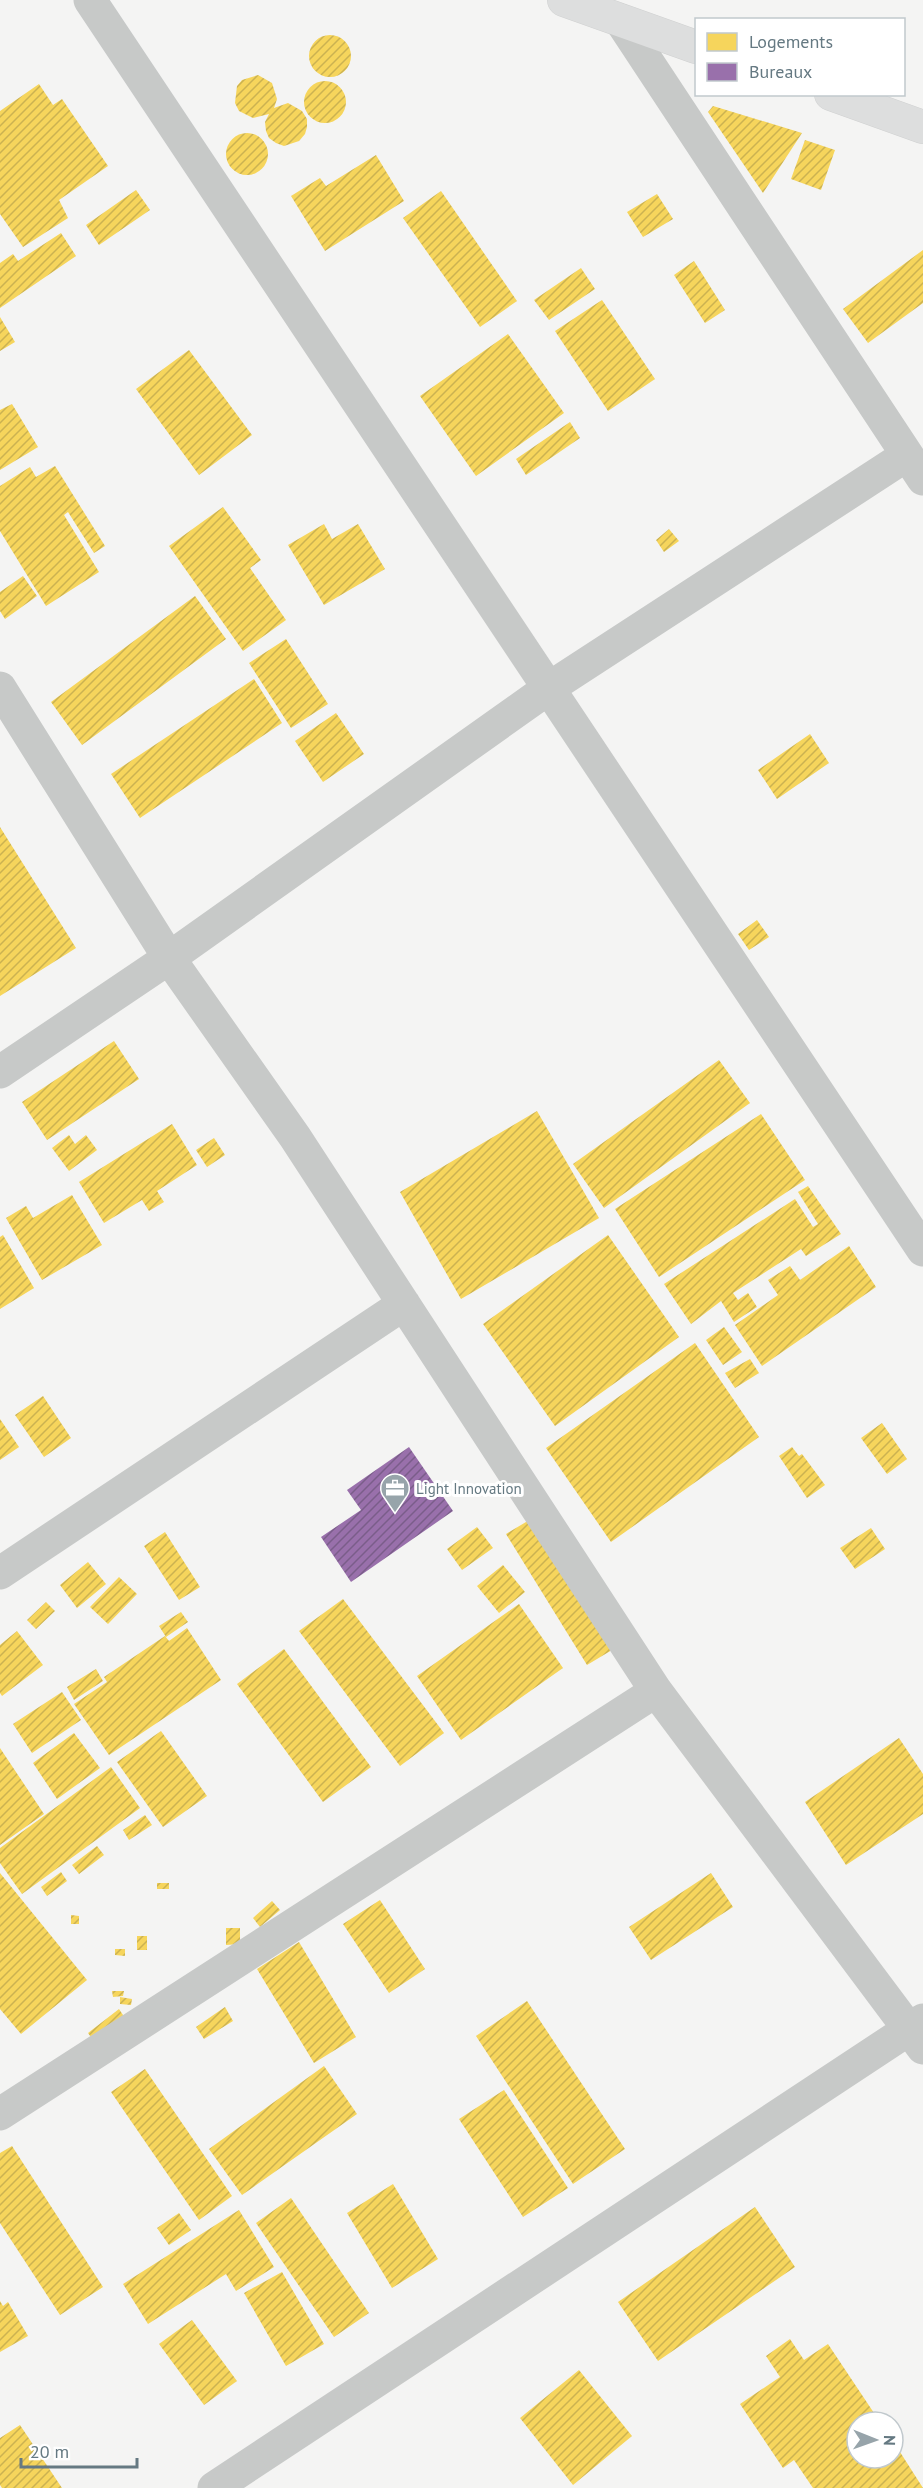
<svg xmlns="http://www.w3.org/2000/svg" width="923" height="2488" viewBox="0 0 923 2488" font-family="'PT Sans',sans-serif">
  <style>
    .homes { fill: url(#homes-hatch) }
    .offices { fill: url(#offices-hatch) }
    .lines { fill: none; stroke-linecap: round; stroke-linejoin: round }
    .secondary-casing { stroke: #d0d1d1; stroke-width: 34 }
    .street { stroke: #c7c9c8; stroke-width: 33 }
    .secondary { stroke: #dddede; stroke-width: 33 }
    .labels { text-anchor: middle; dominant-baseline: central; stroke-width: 6; stroke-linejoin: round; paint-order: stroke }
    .poi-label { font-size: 15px; fill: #657982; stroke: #fff; text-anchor: start }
  </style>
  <defs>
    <pattern id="homes-hatch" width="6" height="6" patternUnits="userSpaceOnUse" patternTransform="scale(1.5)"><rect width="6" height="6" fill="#f6d55c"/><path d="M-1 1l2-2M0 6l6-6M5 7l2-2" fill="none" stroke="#cbb251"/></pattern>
    <pattern id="offices-hatch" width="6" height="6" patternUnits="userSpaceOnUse" patternTransform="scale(1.5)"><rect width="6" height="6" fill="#9970ab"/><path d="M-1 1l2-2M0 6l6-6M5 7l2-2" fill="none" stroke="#7a5d8a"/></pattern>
  </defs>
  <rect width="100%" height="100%" fill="#f4f4f3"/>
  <path class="homes" d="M309 56a21 21 0 1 1 42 0a21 21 0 1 1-42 0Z
    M 258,75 L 272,83 L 277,99 L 274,108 L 288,103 L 302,111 L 307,119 L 307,127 L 305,134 L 299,141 L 284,146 L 276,143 L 269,138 L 266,131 L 265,122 L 269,114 L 253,118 L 239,111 L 235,103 L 237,86 L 242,80 Z
    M304 102a21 21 0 1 1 42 0a21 21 0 1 1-42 0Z
    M 39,84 L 53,105 L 62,99 L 108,166 L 59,200 L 68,218 L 23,247 L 0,214 L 0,111 Z
    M 713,106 L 802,133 L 763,193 L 708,112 Z
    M226 154a21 21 0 1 1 42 0a21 21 0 1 1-42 0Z
    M 805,140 L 835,150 L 821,190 L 791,179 Z
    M 376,155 L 404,201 L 325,251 L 291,196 L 320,178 L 326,186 Z
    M 136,190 L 150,210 L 99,245 L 86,225 Z
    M 441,191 L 517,301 L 480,327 L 403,218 Z
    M 657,194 L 673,219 L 643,237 L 627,212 Z
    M 61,233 L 76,256 L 0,308 L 0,263 L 13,254 L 18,261 Z
    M 923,250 L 923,303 L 868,343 L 843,309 Z
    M 694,261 L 725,310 L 705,323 L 674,275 Z
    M 581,268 L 595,289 L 549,320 L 534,300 Z
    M 602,300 L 655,379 L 608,411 L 555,331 Z
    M 0,317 L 15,342 L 0,351 Z
    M 508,334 L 564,413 L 476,476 L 420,396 Z
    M 189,350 L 252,435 L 199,475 L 136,389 Z
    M 12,404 L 38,447 L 0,470 L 0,410 Z
    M 570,422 L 580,438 L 526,475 L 516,459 Z
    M 55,466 L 105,546 L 94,553 L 68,512 L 64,515 L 99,572 L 46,606 L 0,531 L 0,486 L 30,467 L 36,477 Z
    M 223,507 L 261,560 L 250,568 L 286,620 L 243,651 L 169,546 Z
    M 324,524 L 332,539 L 358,524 L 385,569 L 324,605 L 288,545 Z
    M 669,529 L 679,541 L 664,552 L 656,540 Z
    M 23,576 L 37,596 L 5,619 L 0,611 L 0,592 Z
    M 195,596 L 226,639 L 82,745 L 51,702 Z
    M 286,639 L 328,704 L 291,728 L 249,663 Z
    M 254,679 L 282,723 L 140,818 L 111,774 Z
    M 336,713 L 364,754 L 323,782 L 295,741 Z
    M 810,734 L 829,763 L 777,799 L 758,770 Z
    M 0,827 L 76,948 L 0,996 Z
    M 757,920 L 769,937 L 749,950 L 738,934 Z
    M 114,1041 L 139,1079 L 47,1140 L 22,1102 Z
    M 719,1060 L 750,1103 L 604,1208 L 573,1164 Z
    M 537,1111 L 599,1218 L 461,1299 L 400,1192 Z
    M 761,1114 L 805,1180 L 659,1277 L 615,1209 Z
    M 172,1124 L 197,1165 L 157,1191 L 164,1202 L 149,1211 L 142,1200 L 104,1223 L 79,1182 Z
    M 69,1135 L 75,1144 L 86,1135 L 97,1150 L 69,1171 L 52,1148 Z
    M 214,1138 L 225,1155 L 207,1167 L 196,1150 Z
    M 808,1186 L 841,1234 L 806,1256 L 801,1249 L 733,1293 L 738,1300 L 748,1293 L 757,1307 L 734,1322 L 721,1301 L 691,1324 L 664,1284 L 795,1199 L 813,1227 L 818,1224 L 798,1192 Z
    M 72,1195 L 102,1245 L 42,1280 L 6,1218 L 26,1206 L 33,1218 Z
    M 3,1235 L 34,1288 L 0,1309 L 0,1237 Z
    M 608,1235 L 679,1337 L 555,1426 L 483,1324 Z
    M 849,1246 L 876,1287 L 762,1366 L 735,1325 L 778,1295 L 768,1280 L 790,1266 L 800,1280 Z
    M 724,1327 L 742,1352 L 723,1365 L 706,1340 Z
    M 695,1343 L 759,1437 L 611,1542 L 546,1448 Z
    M 750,1359 L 759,1373 L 735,1388 L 725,1373 Z
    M 43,1396 L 71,1438 L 44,1457 L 15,1415 Z
    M 0,1419 L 19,1447 L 0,1460 Z
    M 882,1423 L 907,1459 L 887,1474 L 861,1438 Z
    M 792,1447 L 799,1456 L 802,1454 L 825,1485 L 807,1498 L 779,1456 Z
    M 546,1510 L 627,1641 L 587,1665 L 506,1534 Z
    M 477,1527 L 493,1548 L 462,1570 L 447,1549 Z
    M 871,1528 L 885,1549 L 855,1569 L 840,1548 Z
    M 165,1532 L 200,1587 L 179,1600 L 144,1546 Z
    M 88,1562 L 106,1584 L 77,1608 L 60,1585 Z
    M 503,1565 L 525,1592 L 499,1613 L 477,1586 Z
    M 119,1577 L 137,1594 L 108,1624 L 90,1607 Z
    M 343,1599 L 444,1733 L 400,1766 L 299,1631 Z
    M 46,1602 L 55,1611 L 36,1629 L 27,1620 Z
    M 519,1604 L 563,1668 L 461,1740 L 417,1676 Z
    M 181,1612 L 188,1622 L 166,1637 L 159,1626 Z
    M 187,1628 L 221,1680 L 109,1755 L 74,1704 L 107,1682 L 104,1677 L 165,1636 L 169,1641 Z
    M 17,1631 L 43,1665 L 2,1696 L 0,1693 L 0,1645 Z
    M 284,1649 L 371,1767 L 323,1802 L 237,1684 Z
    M 96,1669 L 103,1681 L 74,1700 L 67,1687 Z
    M 62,1692 L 81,1720 L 32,1753 L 13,1724 Z
    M 161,1731 L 207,1796 L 163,1827 L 117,1762 Z
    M 74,1733 L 100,1768 L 57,1799 L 33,1763 Z
    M 899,1738 L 923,1774 L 923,1814 L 846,1865 L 805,1802 Z
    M 0,1748 L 44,1814 L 0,1845 Z
    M 111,1767 L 140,1808 L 22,1894 L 0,1863 L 0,1848 Z
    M 145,1815 L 152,1825 L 129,1840 L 123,1830 Z
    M 97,1846 L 104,1855 L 79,1874 L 72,1865 Z
    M 61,1872 L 67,1881 L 47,1896 L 41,1887 Z
    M 0,1873 L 87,1980 L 21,2034 L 0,2009 Z
    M 711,1873 L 733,1907 L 651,1960 L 629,1927 Z
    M 157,1883 L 169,1883 L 169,1889 L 157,1889 Z
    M 380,1900 L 425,1969 L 389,1993 L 343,1924 Z
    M 272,1901 L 280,1910 L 260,1927 L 253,1918 Z
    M 71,1915 L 79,1916 L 79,1924 L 71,1924 Z
    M 226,1928 L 240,1928 L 240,1944 L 226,1945 Z
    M 137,1936 L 147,1936 L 147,1950 L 137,1950 Z
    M 299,1942 L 356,2037 L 314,2063 L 257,1969 Z
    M 115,1949 L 125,1949 L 125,1956 L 115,1955 Z
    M 112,1991 L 124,1991 L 123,1996 L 113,1997 Z
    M 120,1997 L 132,1999 L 131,2005 L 120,2004 Z
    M 527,2001 L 625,2149 L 573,2184 L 476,2036 Z
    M 225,2007 L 233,2021 L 204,2039 L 196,2027 Z
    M 119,2009 L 129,2024 L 98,2047 L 88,2033 Z
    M 324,2066 L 357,2114 L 242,2195 L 209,2149 Z
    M 145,2069 L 232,2196 L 199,2220 L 111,2092 Z
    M 504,2090 L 568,2188 L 523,2217 L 459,2119 Z
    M 12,2146 L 103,2287 L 60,2315 L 0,2223 L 0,2153 Z
    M 393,2184 L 438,2259 L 392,2288 L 347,2213 Z
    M 291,2198 L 369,2313 L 334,2337 L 256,2223 Z
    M 755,2207 L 795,2267 L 658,2361 L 618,2302 Z
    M 239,2210 L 274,2267 L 236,2291 L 226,2274 L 148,2324 L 123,2284 Z
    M 179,2213 L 191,2230 L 169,2245 L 157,2228 Z
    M 282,2272 L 324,2344 L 286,2366 L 244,2293 Z
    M 0,2301 L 3,2306 L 8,2302 L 28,2336 L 0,2352 Z
    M 192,2320 L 237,2381 L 204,2405 L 159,2344 Z
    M 790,2339 L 804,2360 L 828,2344 L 880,2422 L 857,2422 L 857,2458 L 893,2458 L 893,2441 L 923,2488 L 813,2488 L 794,2460 L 783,2468 L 740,2404 L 780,2377 L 766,2356 Z
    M 579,2370 L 632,2436 L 573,2485 L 520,2418 Z
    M 20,2425 L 62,2488 L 2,2488 L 0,2485 L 0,2438 Z"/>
  <path class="offices" d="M 409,1447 L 453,1511 L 351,1582 L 321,1537 L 361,1510 L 347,1490 Z"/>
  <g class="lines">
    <g class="secondary-casing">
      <path id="secondary" d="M 564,0 L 696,47
        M 831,94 L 923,127"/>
    </g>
    <path class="street" d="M 90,0 L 923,1250
      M 620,20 L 923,479
      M 0,688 L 169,958 L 295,1137 L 656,1691 L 923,2048
      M 0,1072 L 169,958 L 549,688 L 907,455
      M 0,1573 L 404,1304
      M 0,2114 L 656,1691
      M 214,2488 L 923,2020"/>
    <use href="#secondary" class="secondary"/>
  </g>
  <defs>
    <g id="office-pin" transform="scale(1.5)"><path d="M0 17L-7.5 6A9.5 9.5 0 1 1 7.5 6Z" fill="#97a4aa" stroke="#fff"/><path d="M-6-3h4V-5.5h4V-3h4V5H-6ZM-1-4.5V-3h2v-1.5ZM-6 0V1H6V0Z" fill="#fff"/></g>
  </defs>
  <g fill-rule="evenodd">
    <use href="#office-pin" x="395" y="1488"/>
  </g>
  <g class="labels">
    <g class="poi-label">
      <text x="416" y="1488">Light Innovation</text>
    </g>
  </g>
  <rect x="695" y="18" width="210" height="78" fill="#ffffff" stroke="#c1c9cd" stroke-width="1.5"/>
  <rect x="707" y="33" width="30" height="18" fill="#f6d55c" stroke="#c1c9cd" stroke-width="1.5"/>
  <text x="749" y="48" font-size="18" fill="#657982">Logements</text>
  <rect x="707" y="63" width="30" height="18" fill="#9970ab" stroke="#c1c9cd" stroke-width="1.5"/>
  <text x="749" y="78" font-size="18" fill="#657982">Bureaux</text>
  <g transform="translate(875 2440) rotate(91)"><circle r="28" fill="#ffffff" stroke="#c1c9cd" stroke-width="1.5"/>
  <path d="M0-4.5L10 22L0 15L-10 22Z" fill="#97a4aa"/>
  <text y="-9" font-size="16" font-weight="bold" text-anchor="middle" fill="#657982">N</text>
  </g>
  <path d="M21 2458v9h116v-9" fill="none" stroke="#657982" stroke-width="3"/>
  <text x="30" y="2458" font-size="18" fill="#657982" stroke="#ffffff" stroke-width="4.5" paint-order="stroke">20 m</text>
</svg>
